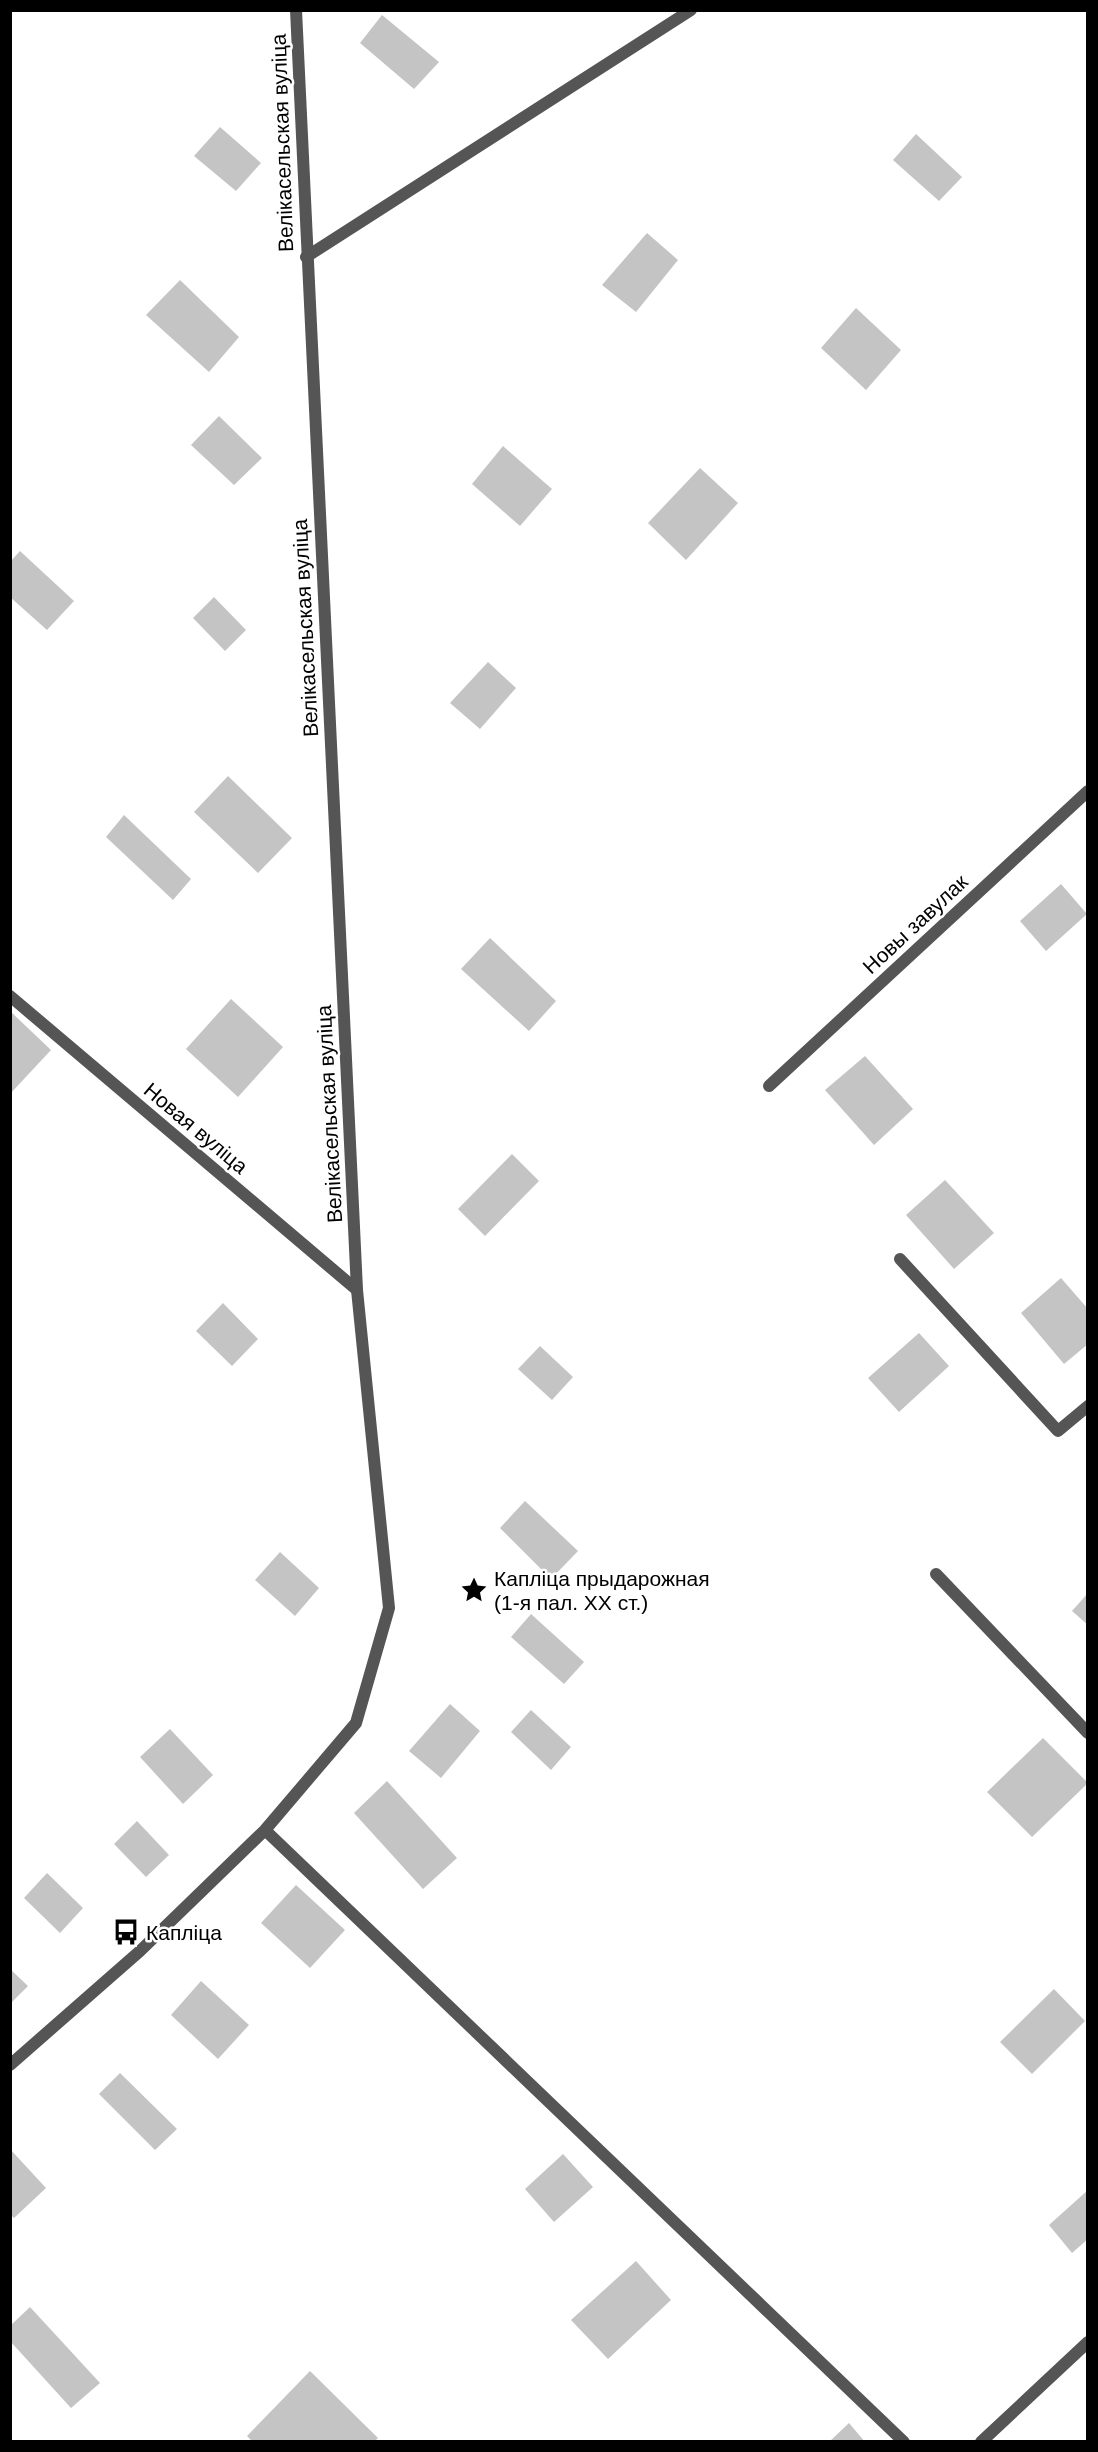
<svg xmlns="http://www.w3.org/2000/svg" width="1098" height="2452" viewBox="0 0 1098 2452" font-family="Arial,sans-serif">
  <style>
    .building { fill: #c4c4c4 }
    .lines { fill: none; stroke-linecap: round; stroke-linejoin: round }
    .lane { stroke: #555; stroke-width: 12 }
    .street { stroke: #555; stroke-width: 12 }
    .labels { text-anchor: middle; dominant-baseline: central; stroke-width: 5; stroke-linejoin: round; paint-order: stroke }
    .street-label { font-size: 21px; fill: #000; stroke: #fff }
    .poi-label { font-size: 21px; fill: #000; stroke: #fff; text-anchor: start }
  </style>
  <rect width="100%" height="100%" fill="#fff"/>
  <path class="building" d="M 382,15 L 439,62 L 414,89 L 360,43 Z
    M 220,127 L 261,163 L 236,191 L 194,156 Z
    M 916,134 L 962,177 L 939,201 L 893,160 Z
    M 647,233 L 678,260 L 636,312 L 602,285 Z
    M 180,280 L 239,337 L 209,372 L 146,315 Z
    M 856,308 L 901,350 L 866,390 L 821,348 Z
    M 219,416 L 262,458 L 234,485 L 191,445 Z
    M 503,446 L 552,489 L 520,526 L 472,484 Z
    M 700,468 L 738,503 L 686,560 L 648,523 Z
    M 20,551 L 74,601 L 47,630 L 10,597 L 10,562 Z
    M 214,597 L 246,630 L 225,651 L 193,618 Z
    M 488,662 L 516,688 L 480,729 L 450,703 Z
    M 228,776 L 292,838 L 258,873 L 194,812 Z
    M 124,815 L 191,879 L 173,900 L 106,837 Z
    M 1061,884 L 1087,914 L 1046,951 L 1020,921 Z
    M 490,938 L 556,1001 L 529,1031 L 461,969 Z
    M 231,999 L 283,1047 L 238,1097 L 186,1049 Z
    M 10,1011 L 51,1050 L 10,1094 Z
    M 865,1056 L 913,1109 L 874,1145 L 825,1090 Z
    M 512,1154 L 539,1181 L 485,1236 L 458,1209 Z
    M 945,1180 L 994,1233 L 954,1269 L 906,1215 Z
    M 1061,1278 L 1088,1309 L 1088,1344 L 1064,1364 L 1021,1313 Z
    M 223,1303 L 258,1339 L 232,1366 L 196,1331 Z
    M 919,1333 L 949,1366 L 899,1412 L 868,1378 Z
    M 540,1346 L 573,1377 L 552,1400 L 518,1369 Z
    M 525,1501 L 578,1551 L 551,1579 L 500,1528 Z
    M 280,1552 L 319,1588 L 295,1616 L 255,1580 Z
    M 1088,1593 L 1088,1625 L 1072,1611 Z
    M 531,1614 L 584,1662 L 564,1684 L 511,1637 Z
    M 450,1704 L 480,1731 L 441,1778 L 409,1751 Z
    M 531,1710 L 571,1747 L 551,1770 L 511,1732 Z
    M 170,1729 L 213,1775 L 183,1804 L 140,1757 Z
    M 1043,1738 L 1088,1783 L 1032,1837 L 987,1792 Z
    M 387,1781 L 457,1858 L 423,1889 L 354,1813 Z
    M 137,1821 L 169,1855 L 146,1877 L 114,1844 Z
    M 47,1873 L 83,1908 L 60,1933 L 24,1898 Z
    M 296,1885 L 345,1930 L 310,1968 L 261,1923 Z
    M 10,1969 L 28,1986 L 10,2004 Z
    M 201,1981 L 249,2025 L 218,2059 L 171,2015 Z
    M 1054,1989 L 1085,2021 L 1032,2074 L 1000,2042 Z
    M 120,2073 L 177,2129 L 155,2150 L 99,2094 Z
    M 10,2149 L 46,2188 L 14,2218 L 10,2214 Z
    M 563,2154 L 593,2187 L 554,2222 L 525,2189 Z
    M 1088,2190 L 1088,2239 L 1072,2253 L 1049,2225 Z
    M 636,2261 L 671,2300 L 608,2359 L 571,2320 Z
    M 30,2307 L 100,2383 L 71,2408 L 10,2341 L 10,2326 Z
    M 310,2371 L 378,2438 L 374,2442 L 253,2442 L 247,2436 Z
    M 849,2423 L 865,2442 L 829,2442 Z"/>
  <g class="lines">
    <path class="lane" d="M 306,257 L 691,10
      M 10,996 L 357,1290
      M 936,1574 L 1088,1733"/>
    <path class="street" d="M 769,1086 L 1088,791
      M 900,1259 L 1058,1431 L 1088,1406
      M 265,1830 L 904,2442
      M 10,2065 L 140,1951 L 265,1830 L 356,1723 L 389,1608 L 357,1290 L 296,10
      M 981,2442 L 1088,2342"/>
  </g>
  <defs>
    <g id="sight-bare" transform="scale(2.07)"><path d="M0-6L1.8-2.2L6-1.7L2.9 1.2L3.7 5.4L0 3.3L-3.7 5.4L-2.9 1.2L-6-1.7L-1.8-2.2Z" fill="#000" stroke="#fff" stroke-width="2.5" paint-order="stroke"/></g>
    <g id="bus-bare" transform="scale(2.07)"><path d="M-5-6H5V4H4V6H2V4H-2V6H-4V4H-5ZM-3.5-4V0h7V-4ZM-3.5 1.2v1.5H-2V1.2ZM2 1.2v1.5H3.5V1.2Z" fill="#000" stroke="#fff" stroke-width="2.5" paint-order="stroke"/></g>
  </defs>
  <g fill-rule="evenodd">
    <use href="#sight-bare" x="474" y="1590"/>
    <use href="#bus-bare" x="126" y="1932"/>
  </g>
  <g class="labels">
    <g class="street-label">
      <text transform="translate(282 143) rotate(-92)">Велікасельская вуліца</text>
      <text transform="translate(305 628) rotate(-93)">Велікасельская вуліца</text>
      <text transform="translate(915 924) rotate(-43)">Новы завулак</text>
      <text transform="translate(329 1114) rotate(-93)">Велікасельская вуліца</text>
      <text transform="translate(196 1128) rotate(40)">Новая вуліца</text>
    </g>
    <g class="poi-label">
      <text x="494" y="1578">Капліца прыдарожная<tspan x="494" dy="24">(1-я пал. XX ст.)</tspan></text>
      <text x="146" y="1932">Капліца</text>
    </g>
  </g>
  <rect width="1098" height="2452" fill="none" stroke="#000000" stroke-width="24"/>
</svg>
